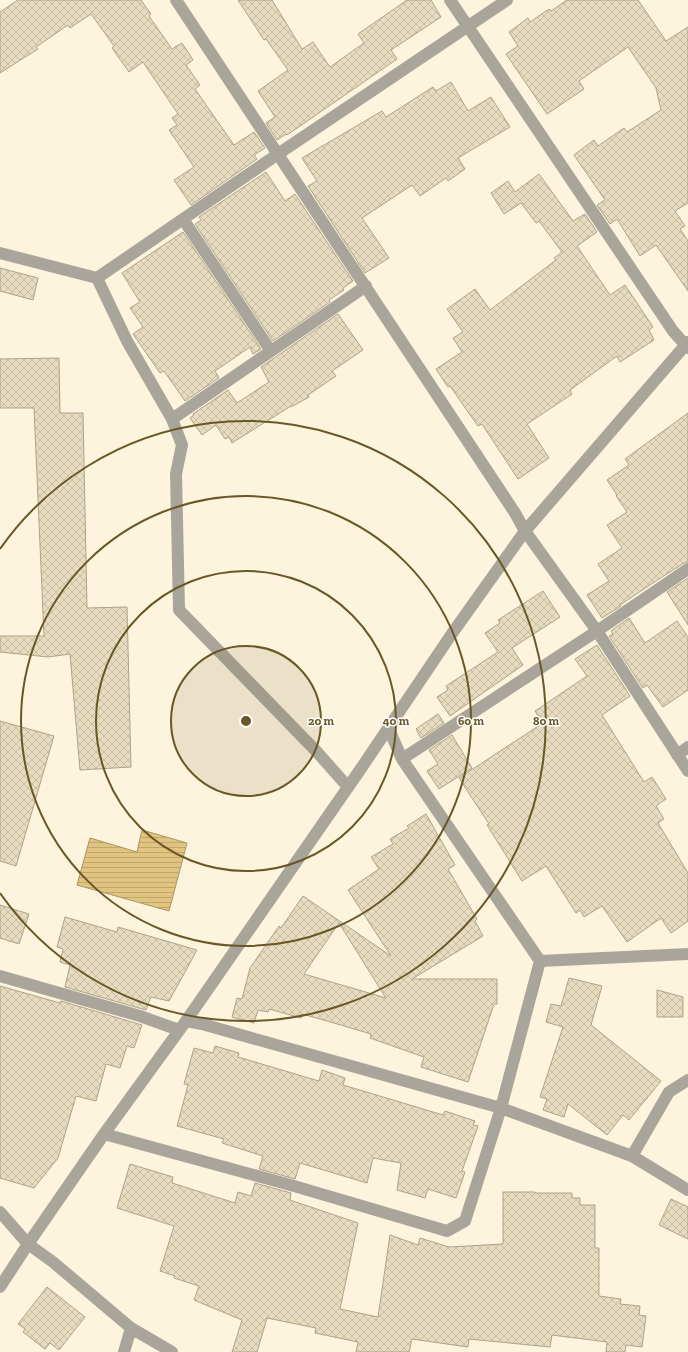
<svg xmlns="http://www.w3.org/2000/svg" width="688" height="1352" viewBox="0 0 688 1352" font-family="'Zilla Slab',serif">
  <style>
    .water { fill: url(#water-rules); stroke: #a99561 }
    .building { fill: url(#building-cross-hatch); stroke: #ada389; fill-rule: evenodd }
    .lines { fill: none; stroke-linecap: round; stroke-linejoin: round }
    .minor { stroke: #aaa59a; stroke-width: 12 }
    .ring { fill: none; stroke: #6a5726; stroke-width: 2 }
    .centre { fill: #6a5726; stroke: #fff; stroke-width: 2 }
    .ring-label { font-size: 12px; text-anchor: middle; font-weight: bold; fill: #6a5726; stroke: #fff; stroke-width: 3; stroke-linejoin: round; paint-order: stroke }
  </style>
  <defs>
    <pattern id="water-rules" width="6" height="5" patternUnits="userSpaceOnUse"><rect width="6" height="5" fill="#e0c47f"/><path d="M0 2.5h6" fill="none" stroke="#c0a86d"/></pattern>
    <pattern id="building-cross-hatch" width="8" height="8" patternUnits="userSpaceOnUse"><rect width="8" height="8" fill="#e7dcc0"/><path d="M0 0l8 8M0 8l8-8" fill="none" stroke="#c6bda4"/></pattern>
  </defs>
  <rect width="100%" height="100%" fill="#fdf4de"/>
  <path class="water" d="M 142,830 L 187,843 L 169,911 L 77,885 L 90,838 L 137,852 Z"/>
  <path class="building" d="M 18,0 L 141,0 L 151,14 L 149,16 L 172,49 L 182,43 L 193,60 L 186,65 L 200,85 L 195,89 L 234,145 L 254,132 L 265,148 L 254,155 L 257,159 L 191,205 L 174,180 L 194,167 L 169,130 L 177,125 L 172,118 L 178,114 L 143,62 L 129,72 L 112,48 L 114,46 L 91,14 L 70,28 L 68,25 L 36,47 L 38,49 L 0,73 L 0,12 Z
    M 238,0 L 272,0 L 302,49 L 313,42 L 330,67 L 364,43 L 358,34 L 407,0 L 431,0 L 441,17 L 391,50 L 397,59 L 287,135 L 286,134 L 277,140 L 266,123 L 275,117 L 258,91 L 288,70 L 266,39 L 264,40 Z
    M 567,0 L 638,0 L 666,41 L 688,27 L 688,203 L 675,211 L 685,226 L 680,229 L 688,241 L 688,291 L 656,245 L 640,256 L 617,219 L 610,224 L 597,205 L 605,200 L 574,155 L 594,140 L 598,146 L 624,128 L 627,132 L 661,110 L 656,88 L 628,47 L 579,81 L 584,89 L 547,114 L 506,54 L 518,46 L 509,32 L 528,18 L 530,22 L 549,9 L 551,11 Z
    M 451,82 L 468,111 L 491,97 L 510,127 L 458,158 L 465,169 L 448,181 L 446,178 L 420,196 L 412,185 L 362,218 L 389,258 L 365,273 L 308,186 L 317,181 L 302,158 L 382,111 L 386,117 L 433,87 L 436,91 Z
    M 266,172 L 285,201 L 295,194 L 353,281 L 343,288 L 344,290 L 329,300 L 330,302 L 273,341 L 195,224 L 201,220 L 199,217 Z
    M 539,174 L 573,221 L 585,214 L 597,232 L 577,246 L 610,295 L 625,285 L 653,327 L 649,330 L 654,340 L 620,362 L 617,356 L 570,390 L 572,394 L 527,424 L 549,458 L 518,479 L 482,424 L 478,426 L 450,386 L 448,387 L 436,369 L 462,352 L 453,338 L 463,332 L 447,309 L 475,289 L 490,310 L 556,260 L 554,258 L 562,252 L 539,221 L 536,223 L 521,203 L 504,214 L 491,193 L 508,181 L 515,192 Z
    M 183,232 L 261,349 L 253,354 L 250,347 L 215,371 L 219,378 L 185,401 L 164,371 L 160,373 L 133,334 L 143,327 L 130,308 L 140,302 L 122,273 Z
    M 0,268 L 38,278 L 33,300 L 0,291 Z
    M 338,314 L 363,350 L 332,371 L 336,376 L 308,395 L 309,397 L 291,407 L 291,406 L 232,443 L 229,437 L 225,439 L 216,425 L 202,435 L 190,418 L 194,415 L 193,414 L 228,390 L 237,403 L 269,382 L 261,367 Z
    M 59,358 L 60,413 L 83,413 L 87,608 L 127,607 L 131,767 L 80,770 L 70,654 L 48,657 L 0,652 L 0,636 L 44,636 L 34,408 L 0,408 L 0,359 Z
    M 688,413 L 688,562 L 684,563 L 659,579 L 620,605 L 621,606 L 602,618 L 587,595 L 609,581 L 598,564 L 622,548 L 607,525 L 627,512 L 616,496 L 617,495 L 607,480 L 629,465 L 625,459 Z
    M 688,578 L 688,625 L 667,592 Z
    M 543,591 L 560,617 L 512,648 L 523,665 L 450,716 L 437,697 L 448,690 L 446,686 L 498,652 L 485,633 L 500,623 L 498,620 Z
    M 629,618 L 645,643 L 677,621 L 688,637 L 688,690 L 663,707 L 647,685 L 643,688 L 609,636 L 613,634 L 611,631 Z
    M 597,645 L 630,696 L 602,715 L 644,782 L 652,777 L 666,799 L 656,806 L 664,819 L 658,823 L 688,873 L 688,921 L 671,933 L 661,918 L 627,942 L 602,906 L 584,917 L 580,910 L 576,913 L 546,866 L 522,881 L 487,825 L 489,824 L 459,778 L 543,723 L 535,711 L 587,676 L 575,659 Z
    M 438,714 L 444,723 L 421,738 L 416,729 Z
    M 0,721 L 54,736 L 16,866 L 0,861 Z
    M 452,735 L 472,768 L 439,789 L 427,771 L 438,764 L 429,750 Z
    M 426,814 L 455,865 L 448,869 L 477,919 L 475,921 L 483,936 L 412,979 L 497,979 L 497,1004 L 494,1004 L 468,1082 L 421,1067 L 424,1057 L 370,1038 L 371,1034 L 334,1023 L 302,1014 L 301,1018 L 269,1009 L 268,1012 L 258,1010 L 254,1023 L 232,1017 L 237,998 L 242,999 L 250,968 L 279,926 L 281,928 L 303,896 L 391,956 L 348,890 L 379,869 L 371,857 L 393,844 L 390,839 L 409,828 L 407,826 ZM 339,923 L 384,995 L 386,998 L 304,974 Z
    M 0,905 L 29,914 L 19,944 L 0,938 Z
    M 65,917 L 117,932 L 118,927 L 197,950 L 169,1001 L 151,997 L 146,1010 L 65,987 L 70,965 L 60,962 L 63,949 L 57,947 Z
    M 569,978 L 602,986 L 591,1025 L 661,1081 L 629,1120 L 623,1115 L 607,1135 L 568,1104 L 564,1117 L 543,1110 L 547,1099 L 540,1097 L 563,1027 L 546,1022 L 551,1004 L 561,1006 Z
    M 0,986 L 60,1003 L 61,1001 L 142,1025 L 134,1048 L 127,1046 L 120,1068 L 106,1064 L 96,1101 L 76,1096 L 58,1158 L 34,1188 L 0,1178 Z
    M 657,990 L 683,997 L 683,1017 L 657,1017 Z
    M 215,1046 L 239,1053 L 238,1057 L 319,1081 L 322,1070 L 345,1078 L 343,1085 L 443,1115 L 445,1111 L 475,1121 L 473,1125 L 478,1126 L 462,1171 L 465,1172 L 456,1198 L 428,1189 L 425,1198 L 397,1190 L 401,1163 L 373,1158 L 367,1183 L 300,1163 L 295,1179 L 259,1169 L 263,1156 L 222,1143 L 224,1139 L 177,1126 L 188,1085 L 184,1084 L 194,1048 L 213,1053 Z
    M 130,1164 L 173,1177 L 172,1183 L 235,1203 L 238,1192 L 251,1196 L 255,1183 L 291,1193 L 290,1200 L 358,1223 L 340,1309 L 378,1317 L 390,1235 L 418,1245 L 420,1238 L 449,1247 L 503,1244 L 503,1192 L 535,1192 L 535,1193 L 572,1193 L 572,1198 L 580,1198 L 580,1205 L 595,1205 L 595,1248 L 599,1248 L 599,1296 L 621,1299 L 620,1304 L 640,1306 L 639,1315 L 646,1316 L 642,1347 L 626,1345 L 625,1352 L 606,1352 L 607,1342 L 552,1335 L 550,1347 L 469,1339 L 468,1347 L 412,1339 L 409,1352 L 356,1352 L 358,1342 L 315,1333 L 316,1328 L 267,1318 L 257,1352 L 232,1352 L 242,1320 L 194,1300 L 199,1286 L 174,1278 L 175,1276 L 160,1271 L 174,1226 L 117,1208 Z
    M 671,1199 L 688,1207 L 688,1239 L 659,1225 Z
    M 47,1287 L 85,1317 L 59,1350 L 50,1343 L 45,1349 L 23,1332 L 25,1329 L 18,1324 Z"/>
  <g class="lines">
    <path class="minor" d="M 176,0 L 515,513 L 525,531 L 597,631 L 688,771
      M 450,0 L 673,331 L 688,348
      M 183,219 L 271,351
      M 0,253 L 97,278 L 278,154 L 507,0
      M 97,278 L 127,341 L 172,419 L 182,445 L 176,474 L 179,610 L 317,752 L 348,787
      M 172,419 L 366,286
      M 677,755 L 688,747
      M 402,759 L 597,631 L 688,569
      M 540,961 L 688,954
      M 0,976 L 140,1016 L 179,1030
      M 186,1021 L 202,1024 L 501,1108 L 632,1156 L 688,1190
      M 104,1134 L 294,1186 L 447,1231 L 465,1221 L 501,1108 L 540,961 L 402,759 L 388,727
      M 632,1156 L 669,1092 L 688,1080
      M 0,1212 L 28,1244 L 53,1262 L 131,1328 L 172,1352
      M 0,1287 L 28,1244 L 104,1134 L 186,1021 L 362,767 L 451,635 L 525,531 L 688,342
      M 124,1352 L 131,1328"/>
  </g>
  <circle cx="246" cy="721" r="75" fill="#6a5726" fill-opacity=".12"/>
  <g class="ring">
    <circle cx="246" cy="721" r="75"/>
    <circle cx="246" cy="721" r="150"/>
    <circle cx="246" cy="721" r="225"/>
    <path d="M0 549A300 300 0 1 1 0 893"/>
  </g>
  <circle cx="246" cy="721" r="6" class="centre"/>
  <g class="ring-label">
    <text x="321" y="725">20 m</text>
    <text x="396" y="725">40 m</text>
    <text x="471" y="725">60 m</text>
    <text x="546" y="725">80 m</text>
  </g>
</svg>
